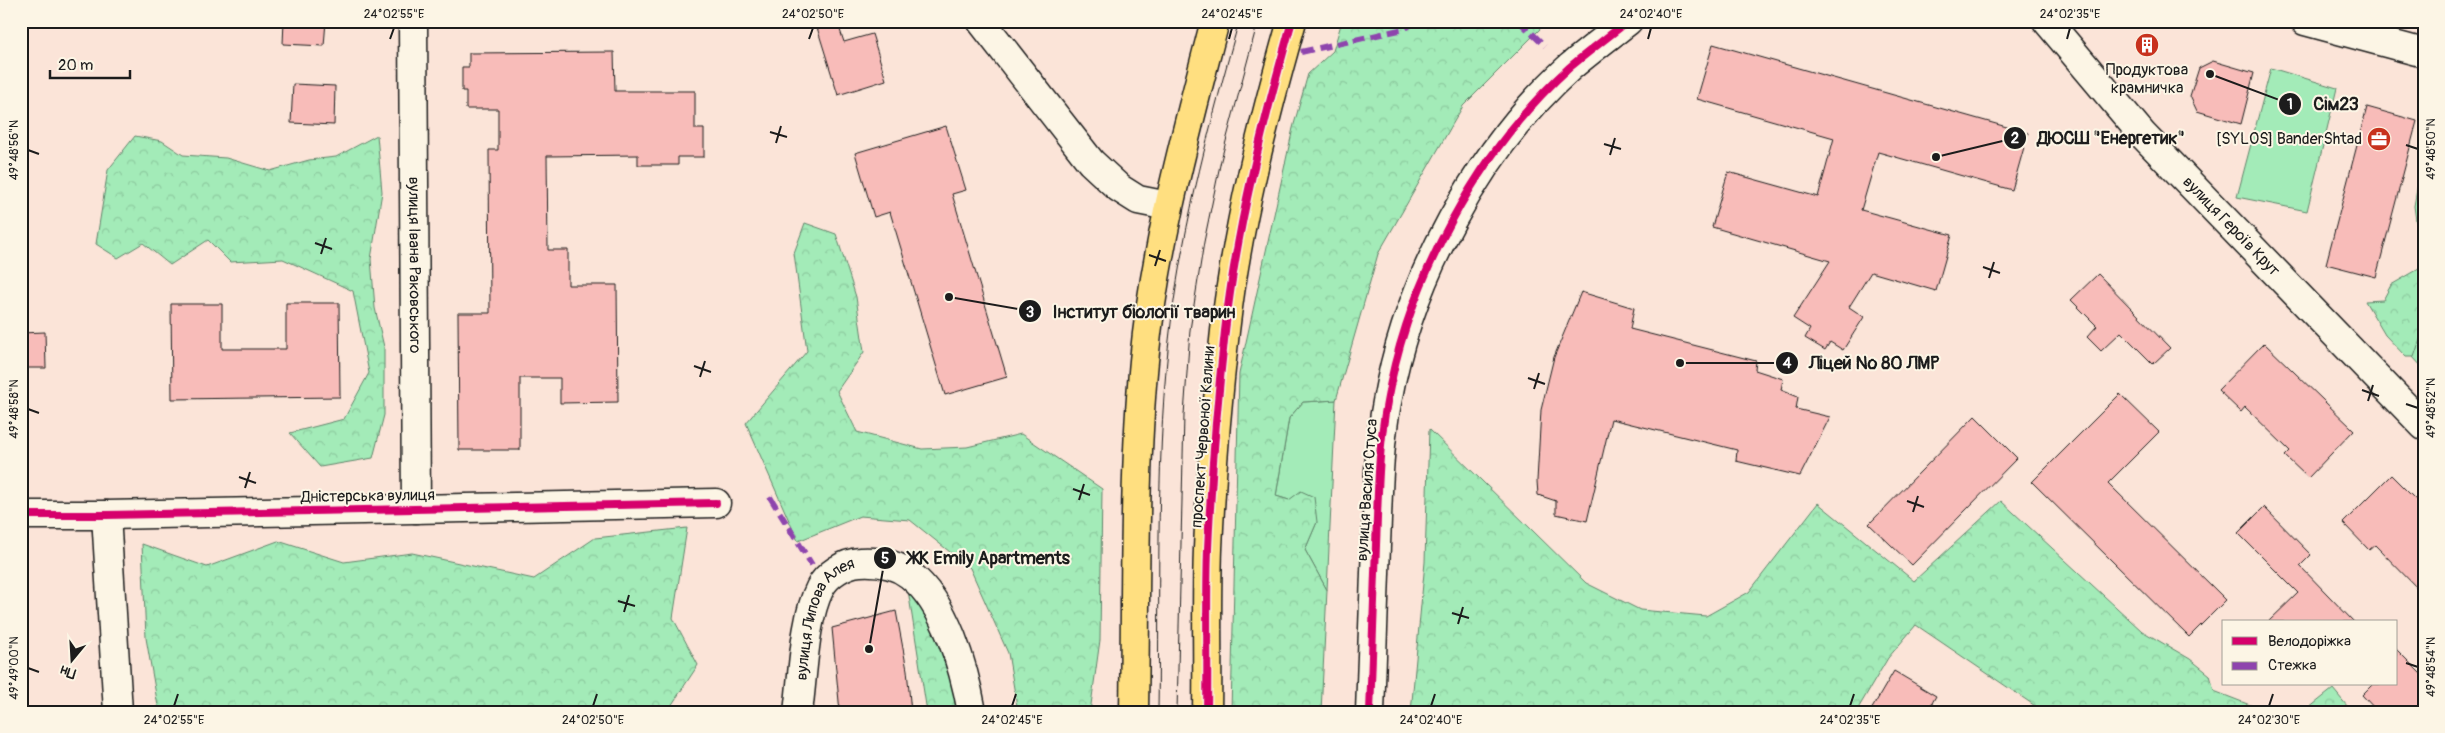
<svg xmlns="http://www.w3.org/2000/svg" width="2445" height="733" viewBox="0 0 2445 733" font-family="Pangolin,sans-serif">
  <style>
    .green { fill: #a3ebb8; stroke: #60846a }
    .forest { fill: url(#forest-crowns); stroke: #60846a }
    .building { fill: #f8bcb9; stroke: #1c1c1c }
    .lines { fill: none; stroke-linecap: round; stroke-linejoin: round }
    .minor-casing { stroke: #1c1c1c; stroke-width: 31 }
    .major-casing { stroke: #1c1c1c; stroke-width: 31 }
    .minor { stroke: #fcf5e5; stroke-width: 28 }
    .major { stroke: #ffdf80; stroke-width: 28 }
    .tram { stroke: #1c1c1c; stroke-width: 1 }
    .quiet { stroke: #8e44ad; stroke-width: 6; stroke-dasharray: 12 6; stroke-linecap: butt }
    .cycleway-casing { stroke: #fcf5e5; stroke-width: 11 }
    .cycleway { stroke: #d6006c; stroke-width: 8 }
    .ticks { fill: none; stroke: #1c1c1c; stroke-width: 2 }
    .labels { text-anchor: middle; dominant-baseline: central; stroke-width: 4; stroke-linejoin: round; paint-order: stroke }
    .poi-label { font-size: 16px; fill: #1c1c1c; stroke: #fcf5e5 }
    .street-label { font-size: 16px; fill: #1c1c1c; stroke: #fcf5e5 }
    .leader { fill: none; stroke: #1c1c1c; stroke-width: 2 }
    .callout-dot { fill: #1c1c1c; stroke: #fcf5e5; stroke-width: 2 }
    .mark-label { font-size: 15px; text-anchor: middle; font-weight: bold; fill: #fff }
    .callout-label { font-size: 18px; text-anchor: middle; font-weight: bold; fill: #1c1c1c; stroke: #fcf5e5; stroke-width: 4; stroke-linejoin: round; paint-order: stroke }
    .neatline { fill: none; stroke: #1c1c1c; stroke-width: 2 }
    .ticks-label { font-size: 12px; text-anchor: middle; fill: #1c1c1c }
  </style>
  <defs>
    <pattern id="forest-crowns" width="20" height="18" patternUnits="userSpaceOnUse" patternTransform="scale(1.25)"><rect width="20" height="18" fill="#a3ebb8"/><path d="M2 6a3 3 0 1 1 6 0M12 15a3 3 0 1 1 6 0" fill="none" stroke="#8cc99e"/></pattern>
  </defs>
  <rect width="100%" height="100%" fill="#fbe4d8"/>
  <filter id="ink" filterUnits="userSpaceOnUse"><feTurbulence type="fractalNoise" baseFrequency=".02" numOctaves="2"/><feDisplacementMap in="SourceGraphic" scale="10" xChannelSelector="R" yChannelSelector="G"/><feConvolveMatrix kernelMatrix="1 2 1 2 8 2 1 2 1" color-interpolation-filters="sRGB"/></filter>
  <g filter="url(#ink)">
    <path class="green" d="M 2271,68 L 2337,88 L 2307,211 L 2237,197 Z
      M 2424,329 L 2424,369 L 2398,341 Z
      M 1336,400 L 1327,590 L 1305,550 L 1317,522 L 1289,500 L 1276,496 L 1289,418 L 1303,402 Z"/>
    <path class="forest" d="M 1342,21 L 1548,21 L 1463,106 L 1378,254 L 1336,400 L 1303,402 L 1289,418 L 1276,496 L 1289,500 L 1301,491 L 1314,497 L 1317,522 L 1305,550 L 1327,590 L 1321,712 L 1231,712 L 1239,374 L 1293,128 L 1308,74 L 1333,51 Z
      M 377,135 L 382,192 L 371,259 L 375,308 L 384,347 L 384,415 L 373,458 L 320,467 L 290,433 L 344,419 L 369,373 L 353,291 L 283,259 L 230,262 L 208,240 L 170,265 L 143,243 L 118,258 L 96,244 L 108,170 L 135,136 L 162,141 L 183,155 L 226,158 L 270,171 L 309,160 L 336,157 Z
      M 2424,150 L 2424,254 L 2420,249 L 2414,206 Z
      M 805,223 L 836,234 L 856,297 L 864,352 L 837,391 L 857,432 L 922,449 L 967,447 L 1021,434 L 1102,489 L 1100,640 L 1090,712 L 1018,712 L 1008,653 L 970,568 L 910,520 L 860,516 L 798,541 L 746,423 L 807,351 L 794,253 Z
      M 2424,266 L 2424,328 L 2414,357 L 2406,357 L 2385,335 L 2365,301 L 2383,300 L 2391,285 Z
      M 1429,429 L 1586,583 L 1640,610 L 1706,616 L 1749,592 L 1818,503 L 1914,581 L 2001,501 L 2142,631 L 2190,659 L 2210,675 L 2214,691 L 2268,712 L 2044,712 L 1916,625 L 1888,658 L 1856,712 L 1411,712 L 1425,562 Z
      M 687,528 L 673,618 L 698,665 L 667,712 L 159,712 L 146,638 L 142,544 L 207,567 L 278,541 L 344,562 L 412,553 L 534,579 L 595,538 Z
      M 906,577 L 920,590 L 967,712 L 927,712 Z
      M 2333,689 L 2352,712 L 2304,712 Z"/>
    <path class="building" d="M 284,21 L 326,21 L 324,46 L 283,44 Z
      M 815,21 L 837,21 L 844,42 L 872,34 L 886,80 L 838,95 Z
      M 1713,44 L 2028,133 L 2012,190 L 1878,152 L 1861,210 L 1952,235 L 1936,291 L 1871,272 L 1849,307 L 1864,317 L 1843,350 L 1830,342 L 1825,350 L 1805,338 L 1810,329 L 1793,318 L 1830,261 L 1712,227 L 1728,172 L 1818,197 L 1834,138 L 1697,99 Z
      M 614,52 L 615,91 L 695,91 L 695,129 L 704,129 L 704,157 L 678,157 L 678,165 L 638,165 L 638,155 L 547,156 L 548,250 L 568,250 L 568,285 L 617,285 L 618,402 L 560,403 L 560,378 L 520,378 L 520,450 L 459,450 L 458,313 L 490,313 L 489,150 L 498,150 L 498,109 L 466,109 L 466,91 L 462,91 L 462,67 L 469,67 L 469,53 Z
      M 2213,61 L 2254,73 L 2241,124 L 2197,111 L 2190,96 L 2199,68 Z
      M 293,84 L 335,86 L 334,125 L 291,123 Z
      M 2367,107 L 2417,121 L 2376,277 L 2326,264 Z
      M 946,126 L 966,190 L 952,194 L 1007,377 L 945,395 L 890,212 L 874,217 L 855,153 Z
      M 2098,274 L 2170,348 L 2153,364 L 2121,332 L 2101,351 L 2087,337 L 2097,326 L 2071,300 Z
      M 1581,292 L 1634,308 L 1630,329 L 1756,361 L 1755,370 L 1783,379 L 1781,390 L 1798,397 L 1796,409 L 1830,417 L 1800,476 L 1736,461 L 1737,450 L 1611,419 L 1587,521 L 1556,514 L 1556,501 L 1538,495 L 1537,481 L 1541,410 L 1554,357 Z
      M 286,303 L 339,303 L 340,397 L 172,399 L 171,304 L 222,304 L 222,349 L 286,349 Z
      M 45,332 L 46,368 L 21,368 L 21,333 Z
      M 2264,343 L 2354,430 L 2308,478 L 2285,456 L 2290,451 L 2245,407 L 2241,412 L 2218,390 Z
      M 2120,394 L 2159,432 L 2108,483 L 2226,600 L 2189,637 L 2032,482 Z
      M 1975,416 L 2017,458 L 1912,565 L 1869,524 Z
      M 2391,475 L 2424,508 L 2424,595 L 2375,545 L 2369,550 L 2343,523 Z
      M 2264,507 L 2311,555 L 2300,566 L 2354,622 L 2268,622 L 2298,593 L 2238,533 Z
      M 896,611 L 907,670 L 911,712 L 840,712 L 832,628 Z
      M 2396,649 L 2424,677 L 2424,712 L 2378,712 L 2362,695 L 2373,684 L 2396,684 Z
      M 1894,671 L 1936,696 L 1927,712 L 1870,712 Z"/>
    <g class="lines">
      <g class="minor-casing">
        <g id="minor">
          <path id="s1" d="M 413,21 L 416,509"/>
          <path d="M 981,21 L 1091,162 L 1119,188 L 1138,200 L 1168,206"/>
          <path id="s2" d="M 2047,21 L 2142,134 L 2424,426"/>
          <path d="M 2305,21 L 2424,53"/>
          <path d="M 21,515 L 106,515 L 716,503"/>
          <path d="M 106,515 L 118,712"/>
          <path id="s3" d="M 798,712 C 803,676 804,619 820,588 C 827,574 845,563 860,562 C 878,561 895,563 910,575 C 946,603 964,668 972,712"/>
          <path d="M 1370,712 C 1372,656 1374,601 1376,545 C 1378,498 1378,449 1387,402 C 1408,281 1478,150 1570,67 C 1589,51 1609,36 1628,21"/>
        </g>
      </g>
      <g class="major-casing">
        <path id="major" d="M 1134,712 C 1136,595 1133,477 1144,361 C 1155,245 1186,134 1215,21
          M 1207,712 C 1208,658 1206,603 1208,549 C 1211,477 1217,403 1225,331 C 1237,226 1263,123 1292,21"/>
      </g>
      <use href="#minor" class="minor"/>
      <use href="#major" class="major"/>
      <path class="tram" d="M 1158,712 C 1160,583 1155,451 1171,323 C 1184,220 1211,121 1239,21
        M 1177,712 L 1184,415 L 1190,330 L 1204,242 L 1221,160 L 1258,21"/>
      <path class="quiet" d="M 1519,21 L 1545,46
        M 1301,52 L 1404,29 L 1416,21
        M 770,497 L 812,565"/>
      <g class="cycleway-casing">
        <path id="cycleway" d="M 21,515 L 106,515 L 716,503
          M 1207,712 C 1208,658 1206,603 1208,549 C 1211,477 1217,403 1225,331 C 1237,226 1263,123 1292,21
          M 1370,712 C 1372,656 1374,601 1376,545 C 1378,498 1378,449 1387,402 C 1408,281 1478,150 1570,67 C 1589,51 1609,36 1628,21"/>
      </g>
      <use href="#cycleway" class="cycleway"/>
    </g>
  </g>
  <path class="ticks" d="M 390,39 L 394,28M 809,39 L 813,28M 1229,39 L 1232,28M 1648,39 L 1651,28M 2067,39 L 2070,28M 770,132 L 787,137M 776,143 L 781,126M 1604,144 L 1621,149M 2406,145 L 2418,149M 28,150 L 39,154M 1610,155 L 1615,138M 315,243 L 332,249M 321,254 L 326,238M 1149,255 L 1166,261M 1155,266 L 1160,250M 1983,267 L 2000,273M 1989,278 L 1994,262M 694,366 L 711,372M 700,377 L 705,361M 1528,378 L 1545,384M 1534,389 L 1539,373M 2362,390 L 2379,396M 2368,401 L 2373,385M 2406,404 L 2418,408M 28,409 L 39,413M 239,477 L 256,483M 245,488 L 250,472M 1073,489 L 1090,495M 1079,500 L 1084,484M 1907,501 L 1924,507M 1913,512 L 1918,496M 618,601 L 635,606M 624,612 L 629,595M 1452,613 L 1469,618M 1458,624 L 1463,607M 2406,663 L 2418,667M 28,668 L 39,672M 174,706 L 178,694M 593,706 L 597,694M 1012,706 L 1016,694M 1431,706 L 1435,694M 1850,706 L 1854,694M 2269,706 L 2273,694"/>
  <defs>
    <g id="building-disc" transform="scale(1.25)"><circle r="9.5" fill="#c8321e" stroke="#fcf5e5"/><path d="M-4-6H4V6H1V3H-1V6H-4ZM-2.5-4.3h1.7v1.8h-1.7ZM.8-4.3h1.7v1.8H.8ZM-2.5-1h1.7V.8h-1.7ZM.8-1h1.7V.8H.8Z" fill="#fff"/></g>
    <g id="office-disc" transform="scale(1.25)"><circle r="9.5" fill="#c8321e" stroke="#fcf5e5"/><path d="M-6-3h4V-5.5h4V-3h4V5H-6ZM-1-4.5V-3h2v-1.5ZM-6 0V1H6V0Z" fill="#fff"/></g>
  </defs>
  <g fill-rule="evenodd">
    <use href="#building-disc" x="2147" y="45"/>
    <use href="#office-disc" x="2379" y="139"/>
  </g>
  <g class="labels">
    <g class="poi-label">
      <text x="2147" y="70">Продуктова<tspan x="2147" dy="18">крамничка</tspan></text>
      <text x="2362" y="139" text-anchor="end">[SYLOS] BanderShtad</text>
    </g>
    <g class="street-label">
      <text stroke="none"><textPath href="#s2" startOffset="276">вулиця Героїв Крут</textPath></text>
      <text stroke="none"><textPath href="#s1" startOffset="244">вулиця Івана Раковського</textPath></text>
      <text transform="translate(1203 437) rotate(-86)">проспект Червоної Калини</text>
      <text transform="translate(1367 490) rotate(-86)">вулиця Василя Стуса</text>
      <text transform="translate(368 496) rotate(-1)">Дністерська вулиця</text>
      <text stroke="none"><textPath href="#s3" startOffset="101">вулиця Липова Алея</textPath></text>
    </g>
  </g>
  <path class="leader" d="M2210 74L2290 104M1936 157L2015 138M949 297L1030 311M1680 363L1787 363M869 649L885 558"/>
  <g class="callout-dot">
    <circle cx="2210" cy="74" r="5"/>
    <circle cx="1936" cy="157" r="5"/>
    <circle cx="949" cy="297" r="5"/>
    <circle cx="1680" cy="363" r="5"/>
    <circle cx="869" cy="649" r="5"/>
    <circle cx="2290" cy="104" r="12"/>
    <circle cx="2015" cy="138" r="12"/>
    <circle cx="1030" cy="311" r="12"/>
    <circle cx="1787" cy="363" r="12"/>
    <circle cx="885" cy="558" r="12"/>
  </g>
  <g class="mark-label">
    <text x="2290" y="109">1</text>
    <text x="2015" y="143">2</text>
    <text x="1030" y="317">3</text>
    <text x="1787" y="368">4</text>
    <text x="885" y="563">5</text>
  </g>
  <g class="callout-label">
    <text x="2336" y="110">Сім23</text>
    <text x="2111" y="144">ДЮСШ "Енергетик"</text>
    <text x="1144" y="318">Інститут біології тварин</text>
    <text x="1874" y="369">Ліцей № 80 ЛМР</text>
    <text x="989" y="564">ЖК Emily Apartments</text>
  </g>
  <rect width="2445" height="733" fill="none" stroke="#fcf5e5" stroke-width="55"/>
  <rect x="2222" y="620" width="175" height="65" fill="#fcf5e5" stroke="#a29e95"/>
  <rect x="2232" y="637" width="25" height="8" fill="#d6006c" stroke="#a29e95"/>
  <text x="2268" y="646" font-size="15" fill="#1c1c1c">Велодоріжка</text>
  <rect x="2232" y="662" width="25" height="8" fill="#8e44ad" stroke="#a29e95"/>
  <text x="2268" y="670" font-size="15" fill="#1c1c1c">Стежка</text>
  <g transform="translate(72 660) rotate(198)" stroke="#fcf5e5" stroke-width="4" paint-order="stroke">
  <path d="M0-4L9 19L0 12L-9 19Z" fill="#1c1c1c"/>
  <text y="-8" font-size="14" font-weight="bold" text-anchor="middle" fill="#1c1c1c">Пн</text>
  </g>
  <path d="M50 70v8h80v-8" fill="none" stroke="#1c1c1c" stroke-width="2.5"/>
  <text x="58" y="70" font-size="15" fill="#1c1c1c" stroke="#fcf5e5" stroke-width="4" paint-order="stroke">20 m</text>
  <rect x="28" y="28" width="2390" height="678" class="neatline"/>
  <g class="ticks-label">
    <text x="394" y="18">24°02'55"E</text>
    <text x="813" y="18">24°02'50"E</text>
    <text x="1232" y="18">24°02'45"E</text>
    <text x="1651" y="18">24°02'40"E</text>
    <text x="2070" y="18">24°02'35"E</text>
    <text transform="translate(2431 149) rotate(-90)" y="4">49°48'50"N</text>
    <text transform="translate(14 150) rotate(-90)" y="4">49°48'56"N</text>
    <text transform="translate(2431 408) rotate(-90)" y="4">49°48'52"N</text>
    <text transform="translate(14 409) rotate(-90)" y="4">49°48'58"N</text>
    <text transform="translate(2431 667) rotate(-90)" y="4">49°48'54"N</text>
    <text transform="translate(14 668) rotate(-90)" y="4">49°49'00"N</text>
    <text x="174" y="724">24°02'55"E</text>
    <text x="593" y="724">24°02'50"E</text>
    <text x="1012" y="724">24°02'45"E</text>
    <text x="1431" y="724">24°02'40"E</text>
    <text x="1850" y="724">24°02'35"E</text>
    <text x="2269" y="724">24°02'30"E</text>
  </g>
</svg>
